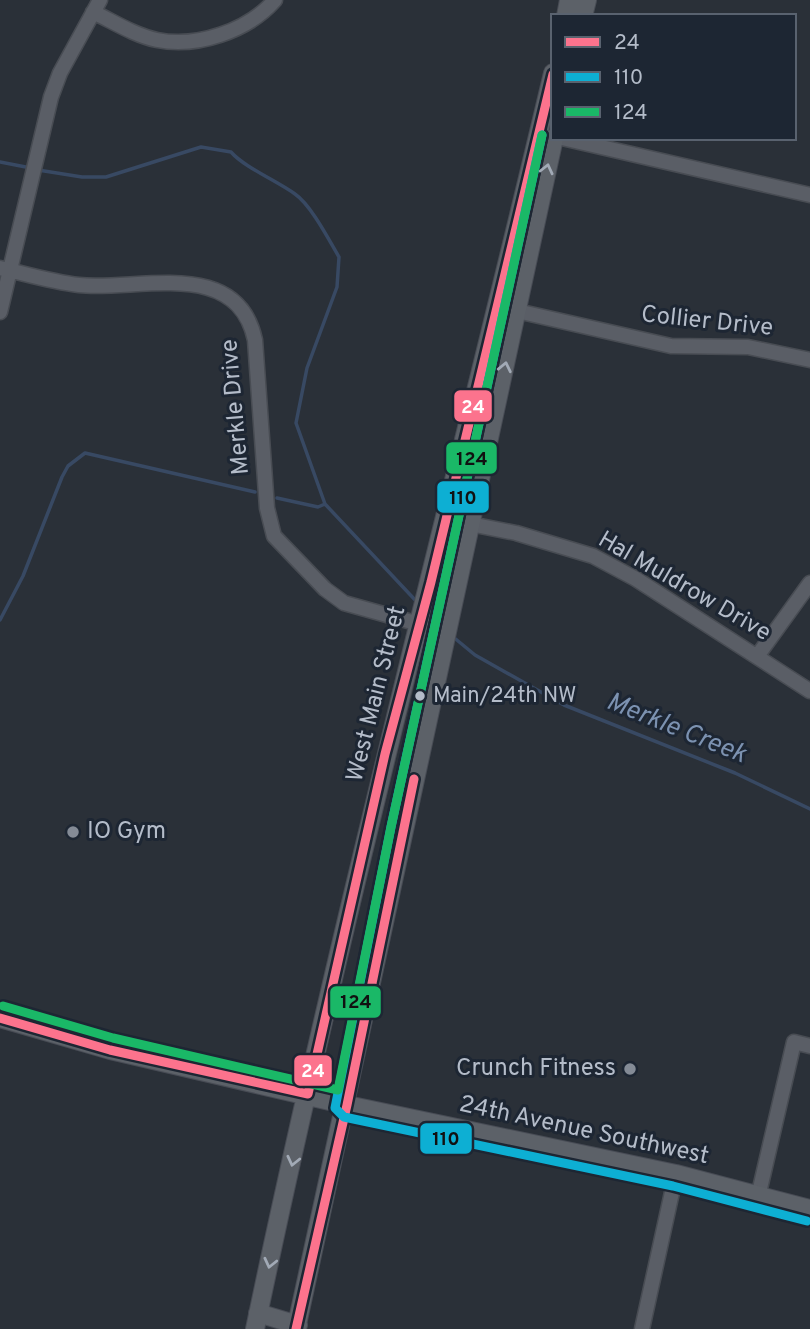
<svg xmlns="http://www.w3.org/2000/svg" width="810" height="1329" viewBox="0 0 810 1329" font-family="Overpass,sans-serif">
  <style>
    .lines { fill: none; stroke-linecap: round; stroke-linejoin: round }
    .stream { stroke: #384963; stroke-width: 3.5 }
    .minor-casing { stroke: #484c53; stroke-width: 17 }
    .major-casing { stroke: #484c55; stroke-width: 20 }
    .minor { stroke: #5a5e66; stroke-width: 14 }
    .major { stroke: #5c6168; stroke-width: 18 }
    .bus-1-casing { stroke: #1d2633; stroke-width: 14 }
    .bus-2-casing { stroke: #1d2633; stroke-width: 14 }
    .bus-3-casing { stroke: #1d2633; stroke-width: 14 }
    .bus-1 { stroke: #fc738d; stroke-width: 9 }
    .bus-2 { stroke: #0dafd3; stroke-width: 9 }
    .bus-3 { stroke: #1ab867; stroke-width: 9 }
    .oneway { stroke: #a2aab6 }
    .bus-dot { fill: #b4bcc9; stroke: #1d2633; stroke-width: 2.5 }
    .poi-dot { fill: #848b96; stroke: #1d2633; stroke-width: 2.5 }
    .labels { text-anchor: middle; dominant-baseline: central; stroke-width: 6; stroke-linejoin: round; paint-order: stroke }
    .bus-label { font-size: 22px; fill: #b4bcc9; stroke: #1d2633; text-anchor: start }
    .street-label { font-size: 24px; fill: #b4bcc9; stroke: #1d2633 }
    .poi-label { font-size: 24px; fill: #b4bcc9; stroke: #1d2633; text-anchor: start }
    .water-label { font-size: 26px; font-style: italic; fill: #7c92b1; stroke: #1d2633 }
    .line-badge { stroke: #1d2633; stroke-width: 2.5 }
    .badge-label { font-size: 19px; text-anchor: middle; font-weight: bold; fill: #fff }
    .pale-badge-label { font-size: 19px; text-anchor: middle; font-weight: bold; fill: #111 }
  </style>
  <rect width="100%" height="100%" fill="#2a3038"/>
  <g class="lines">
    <path class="stream" d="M 0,162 L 31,168
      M 38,170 L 82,177 L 106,177 L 201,147 L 231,152 C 244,167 277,181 295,194 C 311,205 329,240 339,257 L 337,287 L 307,368 L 296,423 L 325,504 L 417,602
      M 277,498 L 318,507 L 325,504
      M 426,613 L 441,626
      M 0,620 L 23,576 L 62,477 L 68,466 L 85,453 L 255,492
      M 452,636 L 475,655 L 564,705 L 735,773 L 810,809"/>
    <g class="minor-casing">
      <path id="minor" d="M 93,12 C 114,22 134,35 157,40 C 197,48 248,31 275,0
        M 562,138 L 810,195
        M 0,268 C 26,274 52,282 79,285 C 140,291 237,257 255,340 L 267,508 L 274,536 L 325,589 L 344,603 L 419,624
        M 517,311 L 671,346 L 748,347 L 810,360
        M 0,312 L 51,97 L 60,73 L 100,0
        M 445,519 L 516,533 L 593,556 L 636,579 L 810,691
        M 758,655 L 810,583
        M 758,1197 L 794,1042 L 810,1046
        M 642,1329 L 676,1174"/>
    </g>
    <g class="major-casing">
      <path id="major" d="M 566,16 L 569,0
        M 583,16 L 587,0
        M 0,1018 L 110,1050 L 347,1105 L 676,1174 L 810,1209
        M 258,1313 L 298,1325
        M 255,1329 C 343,908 454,492 553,73
        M 296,1329 L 554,138"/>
    </g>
    <use href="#minor" class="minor"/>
    <use href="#major" class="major"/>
    <g class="bus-1-casing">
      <path id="bus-1" d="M 0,1018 L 110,1050 L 308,1094 L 385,754 L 431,582 L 553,74
        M 296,1329 L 347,1105 L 414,779"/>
    </g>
    <g class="bus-2-casing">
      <path id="bus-2" d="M 542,135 L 391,827 L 335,1108 L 344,1117 L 673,1186 L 807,1221"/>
    </g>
    <g class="bus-3-casing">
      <path id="bus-3" d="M 3,1006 L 113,1038 L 338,1090 L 391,827 L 542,135"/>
    </g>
    <use href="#bus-1" class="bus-1"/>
    <use href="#bus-2" class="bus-2"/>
    <use href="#bus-3" class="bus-3"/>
  </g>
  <defs><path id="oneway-chevron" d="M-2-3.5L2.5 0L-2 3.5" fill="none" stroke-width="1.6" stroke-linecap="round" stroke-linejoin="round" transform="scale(1.75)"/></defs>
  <g class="oneway">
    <use href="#oneway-chevron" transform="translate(547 169) rotate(-77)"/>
    <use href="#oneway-chevron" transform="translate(505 367) rotate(-78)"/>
    <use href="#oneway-chevron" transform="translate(293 1161) rotate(103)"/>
    <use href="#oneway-chevron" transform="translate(270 1263) rotate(103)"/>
  </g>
  <circle class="bus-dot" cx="420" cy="696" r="6"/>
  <g class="poi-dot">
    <circle cx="73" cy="832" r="7"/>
    <circle cx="630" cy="1069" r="7"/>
  </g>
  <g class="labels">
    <g class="bus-label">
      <text x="433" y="696">Main/24th NW</text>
    </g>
    <g class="street-label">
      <text transform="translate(707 322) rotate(6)">Collier Drive</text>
      <text transform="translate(236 407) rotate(-95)">Merkle Drive</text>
      <text transform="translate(684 587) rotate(30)">Hal Muldrow Drive</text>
      <text transform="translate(377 694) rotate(-76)">West Main Street</text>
      <text transform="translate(584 1131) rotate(12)">24th Avenue Southwest</text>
    </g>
    <g class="poi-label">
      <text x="87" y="832">IO Gym</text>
      <text x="616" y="1069" text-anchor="end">Crunch Fitness</text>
    </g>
    <g class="water-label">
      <text transform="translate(676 729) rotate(22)">Merkle Creek</text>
    </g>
  </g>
  <g class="line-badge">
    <rect x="453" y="389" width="40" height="34" rx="7" fill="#fc738d"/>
    <rect x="445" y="441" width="53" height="34" rx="7" fill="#1ab867"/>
    <rect x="436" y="480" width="54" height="34" rx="7" fill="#0dafd3"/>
    <rect x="329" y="985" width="53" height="34" rx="7" fill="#1ab867"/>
    <rect x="293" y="1054" width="40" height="33" rx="7" fill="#fc738d"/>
    <rect x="419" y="1122" width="54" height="33" rx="7" fill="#0dafd3"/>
  </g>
  <g class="badge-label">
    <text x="473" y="413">24</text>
    <text x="313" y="1077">24</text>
  </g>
  <g class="pale-badge-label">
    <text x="472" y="465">124</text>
    <text x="463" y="504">110</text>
    <text x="356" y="1008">124</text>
    <text x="446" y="1145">110</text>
  </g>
  <rect x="551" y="14" width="245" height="126" fill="#1d2633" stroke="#59626f" stroke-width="2"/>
  <rect x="565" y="37" width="35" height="10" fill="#fc738d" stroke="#59626f" stroke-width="2"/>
  <text x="614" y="49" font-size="21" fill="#b4bcc9">24</text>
  <rect x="565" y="72" width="35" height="10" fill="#0dafd3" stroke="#59626f" stroke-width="2"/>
  <text x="614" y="84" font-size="21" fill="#b4bcc9">110</text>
  <rect x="565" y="107" width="35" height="10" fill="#1ab867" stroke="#59626f" stroke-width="2"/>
  <text x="614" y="119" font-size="21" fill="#b4bcc9">124</text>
</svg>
